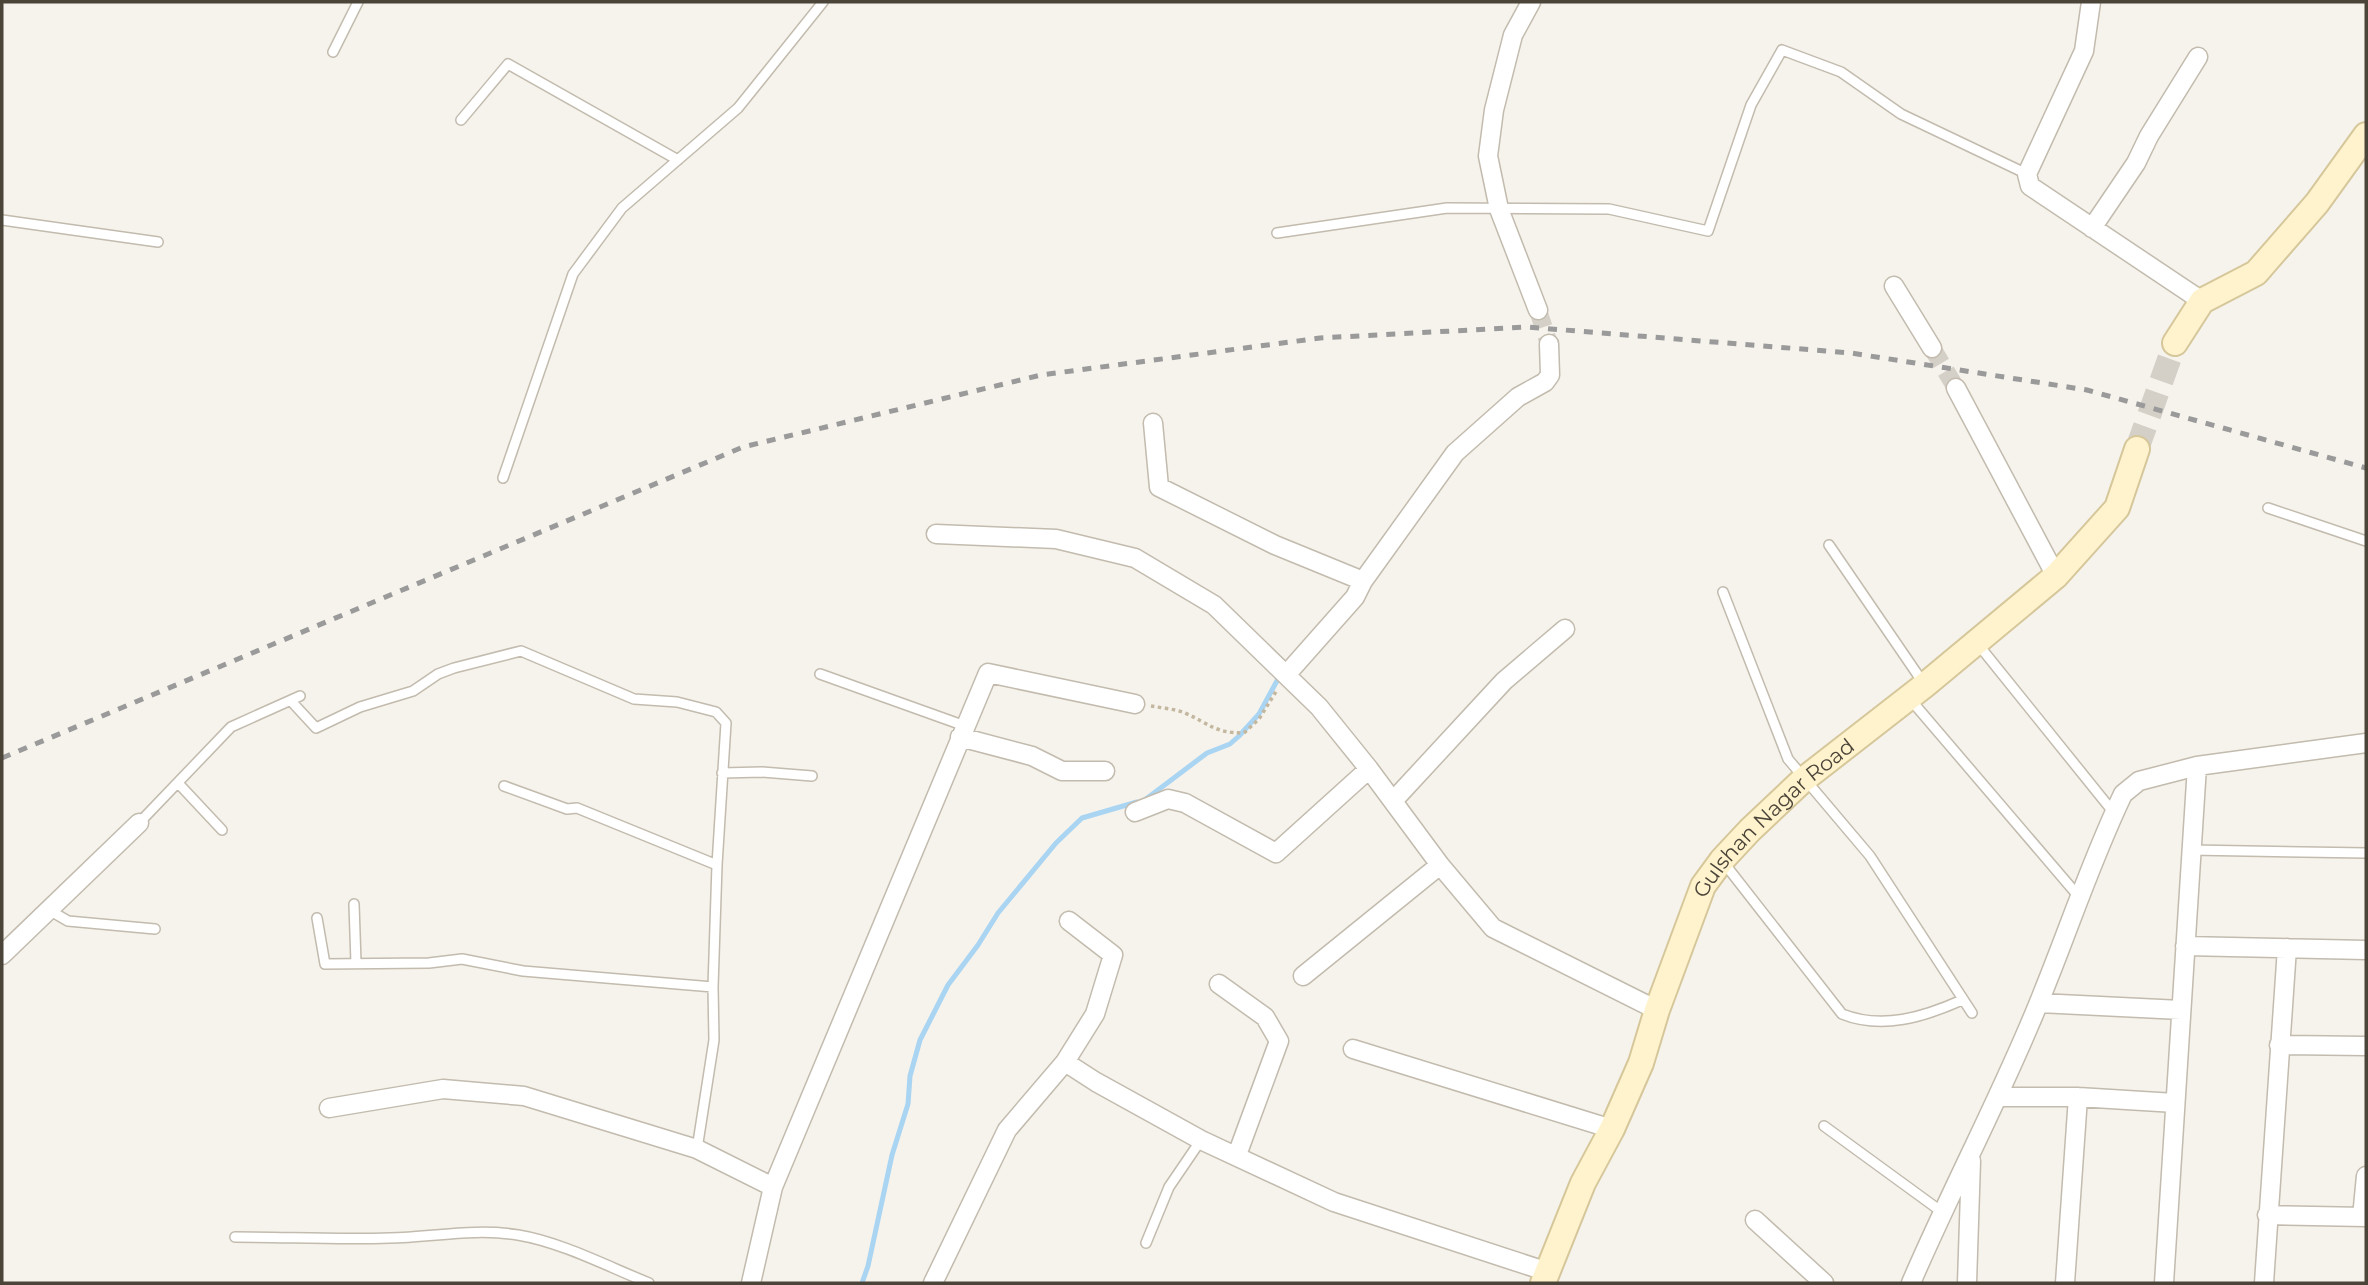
<svg xmlns="http://www.w3.org/2000/svg" width="2368" height="1285" viewBox="0 0 2368 1285" font-family="Montserrat,sans-serif">
  <style>
    .lines { fill: none; stroke-linecap: round; stroke-linejoin: round }
    .stream { stroke: #a9d4f2; stroke-width: 5 }
    .street-tunnel { stroke: #d4d0c8; stroke-width: 18; stroke-dasharray: 18 9; stroke-linecap: butt }
    .secondary-tunnel { stroke: #d4d0c8; stroke-width: 24; stroke-dasharray: 24 12; stroke-linecap: butt }
    .lane-casing { stroke: #c2bbae; stroke-width: 12 }
    .street-casing { stroke: #c2bbae; stroke-width: 21 }
    .secondary-casing { stroke: #d6c79b; stroke-width: 28 }
    .path { stroke: #c4b79f; stroke-width: 3.5; stroke-dasharray: 3.5 3.5; stroke-linecap: butt }
    .lane { stroke: #fff; stroke-width: 9 }
    .street { stroke: #fff; stroke-width: 18 }
    .secondary { stroke: #fff3cd; stroke-width: 24 }
    .rail { stroke: #9a9a9a; stroke-width: 5; stroke-dasharray: 9 9; stroke-linecap: butt }
    .labels { text-anchor: middle; dominant-baseline: central; stroke-width: 7; stroke-linejoin: round; paint-order: stroke }
    .street-label { font-size: 21px; fill: #4b4439; stroke: #fff }
  </style>
  <rect width="100%" height="100%" fill="#f6f3ec"/>
  <g class="lines">
    <path class="stream" d="M 1146,799 L 1207,753 L 1230,744 L 1239,736 L 1259,714 L 1279,677
      M 862,1283 L 868,1266 L 892,1155 L 908,1104 L 910,1076 L 920,1040 L 948,985 L 978,945 L 998,913 L 1056,843 L 1082,818 L 1137,802"/>
    <path class="street-tunnel" d="M 1538,310 L 1549,344
      M 1932,348 L 1956,388"/>
    <path class="secondary-tunnel" d="M 2137,449 L 2175,343"/>
    <g class="lane-casing">
      <path id="lane" d="M 333,52 L 358,2
        M 461,120 L 508,64 L 678,160
        M 2,220 L 158,242
        M 1277,233 L 1447,208 L 1609,209 L 1708,231 L 1751,105 L 1782,50 L 1841,72 L 1901,114 L 2027,174
        M 503,478 L 573,274 L 622,208 L 738,108 L 823,2
        M 2268,508 L 2366,541
        M 1829,545 L 1924,684
        M 1723,592 L 1788,759 L 1870,856 L 1972,1013
        M 1977,643 L 2114,813
        M 820,674 L 965,726
        M 1910,699 L 2080,898
        M 291,701 L 316,728 L 360,707 L 413,691 L 438,674 L 454,668 L 521,651 L 634,699 L 677,702 L 716,712 L 726,723 L 717,865 L 713,987 L 714,1040 L 697,1149
        M 722,773 L 762,772 L 812,776
        M 178,783 L 222,830
        M 504,786 L 567,809 L 577,808 L 717,865
        M 139,823 L 231,727 L 300,696
        M 2191,850 L 2366,853
        M 1724,863 L 1842,1014 C 1882,1030 1924,1017 1962,1000
        M 354,904 L 356,963
        M 49,910 L 68,921 L 155,929
        M 317,918 L 325,964 L 429,963 L 462,959 L 523,971 L 713,987
        M 1824,1126 L 1942,1212
        M 235,1237 C 287,1237 338,1240 390,1238 C 433,1237 475,1228 518,1235 C 561,1242 609,1267 649,1283
        M 1146,1243 L 1169,1187 L 1201,1140"/>
    </g>
    <g class="street-casing">
      <path id="street" d="M 1531,2 L 1513,35 L 1494,110 L 1488,156 L 1499,209 L 1538,310
        M 2091,2 L 2084,51 L 2027,174 L 2030,186 L 2202,301
        M 2092,228 L 2136,163 L 2149,136 L 2198,57
        M 1894,286 L 1932,348
        M 1956,388 L 2056,576
        M 1153,423 L 1159,487 L 1275,545 L 1363,581
        M 936,534 L 1056,539 L 1135,558 L 1214,605 L 1286,675 L 1355,597 L 1363,581 L 1455,453 L 1518,397 L 1545,382 L 1550,375 L 1549,344
        M 1286,675 L 1319,707 L 1369,769 L 1440,865 L 1493,928 L 1657,1010
        M 960,737 L 1032,756 L 1062,771 L 1105,771
        M 1393,801 L 1504,681 L 1565,629
        M 1135,812 L 1168,799 L 1185,803 L 1276,853 L 1369,769
        M 2185,946 L 2366,950
        M 2,955 L 139,823
        M 1303,976 L 1440,865
        M 1219,984 L 1265,1017 L 1279,1041 L 1237,1155
        M 2039,1003 L 2181,1010
        M 2279,1045 L 2366,1046
        M 1353,1049 L 1612,1129
        M 1065,1062 L 1095,1014 L 1113,955 L 1069,921
        M 1998,1097 L 2078,1097 L 2175,1103
        M 329,1108 L 443,1089 L 524,1096 L 697,1149 L 773,1187
        M 2267,1215 L 2366,1217
        M 2362,1217 L 2366,1176
        M 1755,1220 L 1824,1283
        M 751,1283 L 773,1187 L 988,673 L 1135,704
        M 933,1283 L 1007,1130 L 1065,1062 L 1096,1082 L 1201,1140 L 1334,1202 L 1548,1272
        M 1911,1283 C 1948,1197 1992,1113 2029,1026 C 2062,950 2087,869 2123,794 L 2139,781 L 2197,766 L 2366,743
        M 1967,1283 L 1971,1161
        M 2065,1283 L 2078,1097
        M 2164,1283 L 2197,766
        M 2264,1283 L 2287,948"/>
    </g>
    <g class="secondary-casing">
      <g id="secondary">
        <path d="M 2175,343 L 2202,301 L 2256,273 L 2317,203 L 2366,135"/>
        <path id="s1" d="M 1543,1283 L 1583,1183 L 1612,1129 L 1641,1063 L 1657,1010 L 1703,886 L 1722,860 L 1750,830 L 1803,780 L 1925,685 L 2056,576 L 2117,508 L 2137,449"/>
      </g>
    </g>
    <path class="path" d="M 1151,706 C 1162,708 1175,709 1185,713 C 1210,724 1214,733 1244,733 L 1259,719 L 1277,690"/>
    <use href="#lane" class="lane"/>
    <use href="#street" class="street"/>
    <use href="#secondary" class="secondary"/>
    <path class="rail" d="M 2,758 L 743,447 L 1041,375 L 1320,338 L 1527,327 L 1851,353 L 2087,390 L 2366,468"/>
  </g>
  <g class="labels">
    <g class="street-label">
      <text stroke="none"><textPath href="#s1" startOffset="527">Gulshan Nagar Road</textPath></text>
    </g>
  </g>
  <rect width="2368" height="1285" fill="none" stroke="#4b4439" stroke-width="7"/>
</svg>
